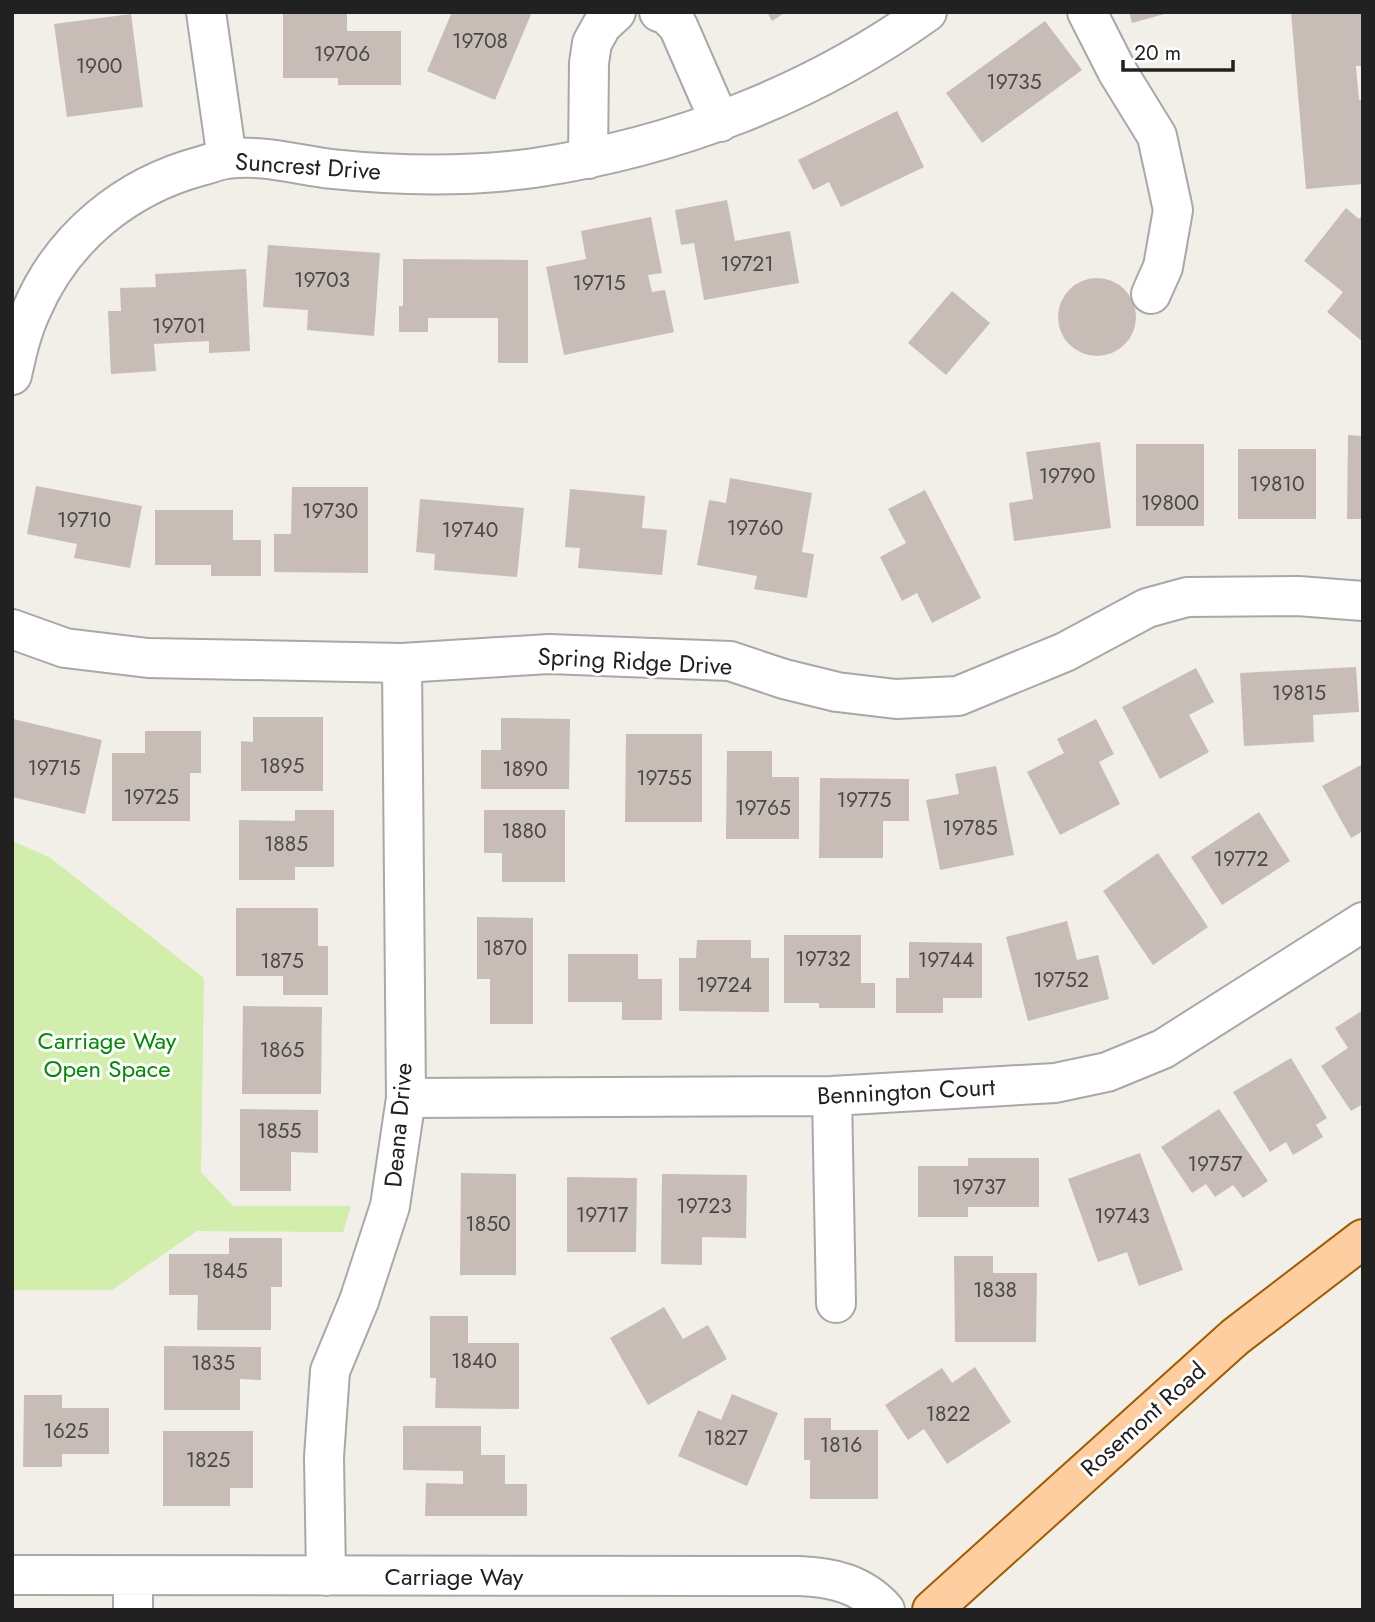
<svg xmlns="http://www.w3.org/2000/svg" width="1375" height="1622" viewBox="0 0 1375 1622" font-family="Jost,sans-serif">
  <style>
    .grass { fill: #d2eeac }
    .building { fill: #c7bdb6 }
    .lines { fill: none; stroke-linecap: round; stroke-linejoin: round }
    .minor-casing { stroke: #a8a8a8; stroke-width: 42 }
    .major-casing { stroke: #9f5d00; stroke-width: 42 }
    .minor { stroke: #fff; stroke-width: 38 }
    .major { stroke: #ffcea0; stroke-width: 38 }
    .labels { text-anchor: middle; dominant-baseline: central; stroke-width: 6; stroke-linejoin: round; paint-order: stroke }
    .number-label { font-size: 21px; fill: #4a4846 }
    .street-label { font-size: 24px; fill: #212121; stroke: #fff }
    .park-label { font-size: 24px; fill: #058a05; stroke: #fff }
  </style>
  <rect width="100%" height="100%" fill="#f2eee8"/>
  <path class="grass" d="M 12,841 L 49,857 L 204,978 L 201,1172 L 233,1206 L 351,1206 L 343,1232 L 197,1231 L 112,1290 L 12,1290 Z"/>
  <path class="building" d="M 452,12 L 532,12 L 495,100 L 427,71 Z
    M 767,12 L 786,12 L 772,21 Z
    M 1129,12 L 1168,12 L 1168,13 L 1132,23 Z
    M 1291,12 L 1363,12 L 1363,66 L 1356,66 L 1359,100 L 1363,100 L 1363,184 L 1306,189 Z
    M 131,14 L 143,107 L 67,117 L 54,24 Z
    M 283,14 L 347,14 L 347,31 L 401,31 L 401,85 L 338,85 L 338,78 L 283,78 Z
    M 1045,21 L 1082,70 L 982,143 L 946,93 Z
    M 897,111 L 924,167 L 841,207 L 829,182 L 813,190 L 798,160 Z
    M 727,200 L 735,241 L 790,231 L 799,283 L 704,300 L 694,243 L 681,245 L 675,210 Z
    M 1346,208 L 1359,219 L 1363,214 L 1363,342 L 1327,312 L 1343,292 L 1304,261 Z
    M 651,217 L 662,273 L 648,275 L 652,292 L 665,290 L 674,332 L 564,355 L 546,267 L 586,259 L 581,231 Z
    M 268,245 L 380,253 L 374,336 L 307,330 L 308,310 L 263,307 Z
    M 403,259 L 528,260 L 528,363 L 498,363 L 498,318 L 428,318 L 428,332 L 399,332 L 399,306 L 403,306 Z
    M 246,269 L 250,351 L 209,353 L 209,341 L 154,344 L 156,371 L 111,374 L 108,311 L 121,311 L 120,288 L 156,287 L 155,274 Z
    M1058 317a39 39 0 1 1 78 0a39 39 0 1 1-78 0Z
    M 952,291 L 990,323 L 946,375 L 908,343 Z
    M 1348,435 L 1363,436 L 1363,519 L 1347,519 Z
    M 1100,442 L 1111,528 L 1014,541 L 1009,503 L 1033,499 L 1026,452 Z
    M 1136,444 L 1204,444 L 1204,526 L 1136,526 Z
    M 1238,449 L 1316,449 L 1316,519 L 1238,519 Z
    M 730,478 L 812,493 L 802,552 L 814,554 L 807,598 L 754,589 L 757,576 L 697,565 L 709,500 L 726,503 Z
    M 36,486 L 142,506 L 130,568 L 74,558 L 77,544 L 27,534 Z
    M 292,487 L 368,487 L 368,573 L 274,572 L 274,534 L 291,534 Z
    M 570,489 L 645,496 L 642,528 L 667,530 L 662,575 L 578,568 L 580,548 L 565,547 Z
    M 925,490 L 981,598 L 932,623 L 917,593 L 902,601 L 880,557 L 906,543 L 888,509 Z
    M 420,499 L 524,508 L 517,577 L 434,570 L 435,554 L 416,552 Z
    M 155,510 L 233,510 L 233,540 L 261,540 L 261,576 L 211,576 L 211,565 L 155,565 Z
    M 1356,667 L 1359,712 L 1313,715 L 1314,742 L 1244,746 L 1240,673 Z
    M 1196,668 L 1214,702 L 1189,715 L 1209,752 L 1160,779 L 1122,707 Z
    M 253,717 L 323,717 L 323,791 L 241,791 L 241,741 L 253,742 Z
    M 501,718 L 570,719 L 569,789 L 481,789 L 481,750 L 501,750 Z
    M 13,719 L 102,740 L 85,814 L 12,797 Z
    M 1096,719 L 1114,754 L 1099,762 L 1120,804 L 1060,835 L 1027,772 L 1064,753 L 1057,739 Z
    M 145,731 L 201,731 L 201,773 L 190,773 L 190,821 L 112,821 L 112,753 L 145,753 Z
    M 626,734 L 702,734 L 702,822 L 625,822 Z
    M 727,751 L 772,751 L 772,777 L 799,777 L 799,839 L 726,839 Z
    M 1363,764 L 1363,831 L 1351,838 L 1322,786 Z
    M 996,766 L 1014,855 L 940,870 L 926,800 L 959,794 L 955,774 Z
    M 820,778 L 909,779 L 909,821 L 883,821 L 883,858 L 819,858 Z
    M 295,810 L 334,810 L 334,867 L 295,867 L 295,880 L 239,880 L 239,820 L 295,821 Z
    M 484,810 L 565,810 L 565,882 L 502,882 L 502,853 L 484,853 Z
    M 1259,812 L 1290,861 L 1222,905 L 1191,857 Z
    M 1158,853 L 1208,927 L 1153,965 L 1103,891 Z
    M 236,908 L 318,908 L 318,946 L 328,946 L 328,995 L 283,995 L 283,976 L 236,976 Z
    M 477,917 L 533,918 L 533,1024 L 490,1024 L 490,979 L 477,979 Z
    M 1067,921 L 1077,960 L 1098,955 L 1109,999 L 1028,1021 L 1006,937 Z
    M 784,935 L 861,935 L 861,983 L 875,983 L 875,1008 L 819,1008 L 819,1003 L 784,1003 Z
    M 697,940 L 751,940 L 751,958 L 769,958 L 769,1012 L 679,1011 L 679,958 L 696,958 Z
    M 909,942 L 982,943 L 982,998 L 943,998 L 943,1013 L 896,1013 L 896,978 L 909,978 Z
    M 568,954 L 638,954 L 638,979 L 662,979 L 662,1020 L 622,1020 L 622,1002 L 568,1002 Z
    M 243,1006 L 322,1007 L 321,1094 L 242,1094 Z
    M 1363,1010 L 1363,1104 L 1351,1111 L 1321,1066 L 1348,1048 L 1335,1028 Z
    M 1291,1058 L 1327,1118 L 1316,1125 L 1323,1137 L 1293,1155 L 1286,1142 L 1270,1152 L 1233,1092 Z
    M 240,1109 L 318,1110 L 318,1153 L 291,1152 L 291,1191 L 240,1191 Z
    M 1219,1109 L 1268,1181 L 1243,1198 L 1233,1185 L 1215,1197 L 1206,1184 L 1192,1193 L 1161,1147 Z
    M 1140,1153 L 1183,1270 L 1139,1286 L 1127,1252 L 1098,1262 L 1068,1179 Z
    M 968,1158 L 1039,1158 L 1039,1207 L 968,1207 L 968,1217 L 918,1217 L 918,1166 L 968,1166 Z
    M 461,1173 L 516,1174 L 516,1275 L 460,1275 Z
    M 662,1174 L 747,1175 L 746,1238 L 702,1237 L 702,1265 L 661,1264 Z
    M 567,1177 L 637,1178 L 636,1252 L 567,1252 Z
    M 229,1238 L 282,1238 L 282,1287 L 271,1287 L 271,1330 L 197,1330 L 198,1295 L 169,1295 L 169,1254 L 229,1254 Z
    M 954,1256 L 993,1256 L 993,1273 L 1037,1273 L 1036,1342 L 955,1342 Z
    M 664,1307 L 683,1339 L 708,1325 L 727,1359 L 648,1405 L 610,1338 Z
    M 430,1316 L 468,1316 L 468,1343 L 519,1343 L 519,1409 L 435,1408 L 436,1378 L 430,1378 Z
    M 164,1346 L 261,1347 L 261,1380 L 240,1379 L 240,1410 L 164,1410 Z
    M 975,1367 L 1011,1422 L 947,1464 L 924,1429 L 908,1440 L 885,1405 L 942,1368 L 952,1383 Z
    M 732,1394 L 778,1413 L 747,1486 L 678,1456 L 698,1410 L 721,1420 Z
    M 24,1395 L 62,1395 L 62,1408 L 109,1408 L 109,1454 L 62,1454 L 62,1467 L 23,1467 Z
    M 804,1418 L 831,1418 L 831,1430 L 878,1430 L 878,1499 L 810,1499 L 810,1460 L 804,1460 Z
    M 403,1426 L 481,1426 L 481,1455 L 505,1455 L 505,1484 L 527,1484 L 527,1516 L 425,1516 L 426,1483 L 463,1484 L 463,1471 L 403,1470 Z
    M 163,1431 L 253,1431 L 253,1488 L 230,1488 L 230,1506 L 163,1506 Z"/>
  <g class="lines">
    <g class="minor-casing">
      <path id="minor" d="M 206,12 L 227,159
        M 659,12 L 667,15 L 678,26 L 720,122
        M 1087,12 L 1117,71 L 1157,136 L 1173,210 L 1163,267 L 1151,294
        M 588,159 L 589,63 L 592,43 L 602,25 L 616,12
        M 12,375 C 17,352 22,330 32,309 C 63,237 126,186 201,166 C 209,164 218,160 227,159 C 261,154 298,165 332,169 C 399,176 468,177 534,168 C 675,147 811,95 927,12
        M 12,629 L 65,648 L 148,658 L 402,663 L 549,654 L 730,661 L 784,679 L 837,692 L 896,699 L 958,696 L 1065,652 L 1147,608 L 1187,597 L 1298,596 L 1363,601
        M 832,1096 L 836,1303
        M 406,1098 L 832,1096 L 1055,1083 L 1107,1072 L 1163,1049 L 1363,922
        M 12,1575 L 799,1576 C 832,1577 862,1584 885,1610
        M 133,1576 L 133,1610
        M 326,1576 L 324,1457 L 330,1371 L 359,1301 L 390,1206 L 406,1098 L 402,663"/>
    </g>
    <g class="major-casing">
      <path id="major" d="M 932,1610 L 1235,1337 L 1363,1239"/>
    </g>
    <use href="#minor" class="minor"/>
    <use href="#major" class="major"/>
  </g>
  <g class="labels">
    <g class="number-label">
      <text x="480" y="41">19708</text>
      <text x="342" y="54">19706</text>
      <text x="99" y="66">1900</text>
      <text x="1014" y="82">19735</text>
      <text x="747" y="264">19721</text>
      <text x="322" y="280">19703</text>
      <text x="599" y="283">19715</text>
      <text x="179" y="326">19701</text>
      <text x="1067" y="476">19790</text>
      <text x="1277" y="484">19810</text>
      <text x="1170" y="503">19800</text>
      <text x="330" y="511">19730</text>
      <text x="84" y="520">19710</text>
      <text x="755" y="528">19760</text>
      <text x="470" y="530">19740</text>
      <text x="1299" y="693">19815</text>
      <text x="282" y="766">1895</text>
      <text x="54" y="768">19715</text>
      <text x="525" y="769">1890</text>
      <text x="664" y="778">19755</text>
      <text x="151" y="797">19725</text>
      <text x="864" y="800">19775</text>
      <text x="763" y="808">19765</text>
      <text x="970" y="828">19785</text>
      <text x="524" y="831">1880</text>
      <text x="286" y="844">1885</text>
      <text x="1241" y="859">19772</text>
      <text x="505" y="948">1870</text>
      <text x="823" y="959">19732</text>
      <text x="946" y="960">19744</text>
      <text x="282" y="961">1875</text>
      <text x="1061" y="980">19752</text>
      <text x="724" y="985">19724</text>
      <text x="282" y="1050">1865</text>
      <text x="279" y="1131">1855</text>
      <text x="1215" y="1164">19757</text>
      <text x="979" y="1187">19737</text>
      <text x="704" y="1206">19723</text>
      <text x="602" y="1215">19717</text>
      <text x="1122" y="1216">19743</text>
      <text x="488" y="1224">1850</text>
      <text x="225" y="1271">1845</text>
      <text x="995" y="1290">1838</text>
      <text x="474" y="1361">1840</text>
      <text x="213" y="1363">1835</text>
      <text x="948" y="1414">1822</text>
      <text x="66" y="1431">1625</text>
      <text x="726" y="1438">1827</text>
      <text x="841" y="1445">1816</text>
      <text x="208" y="1460">1825</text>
    </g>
    <g class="street-label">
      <text transform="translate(308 166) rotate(4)">Suncrest Drive</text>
      <text transform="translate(635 661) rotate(3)">Spring Ridge Drive</text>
      <text transform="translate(906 1091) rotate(-3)">Bennington Court</text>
      <text transform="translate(398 1125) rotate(-85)">Deana Drive</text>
      <text transform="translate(1143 1419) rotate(-42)">Rosemont Road</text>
      <text x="454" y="1576">Carriage Way</text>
    </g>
    <g class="park-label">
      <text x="107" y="1040">Carriage Way<tspan x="107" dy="28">Open Space</tspan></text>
    </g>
  </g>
  <rect width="1375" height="1622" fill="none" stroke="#212121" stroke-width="28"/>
  <path d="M1123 60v10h110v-10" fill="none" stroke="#212121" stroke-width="3.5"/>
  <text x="1134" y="60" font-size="21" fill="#212121" stroke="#ffffff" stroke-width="5" paint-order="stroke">20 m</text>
</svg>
